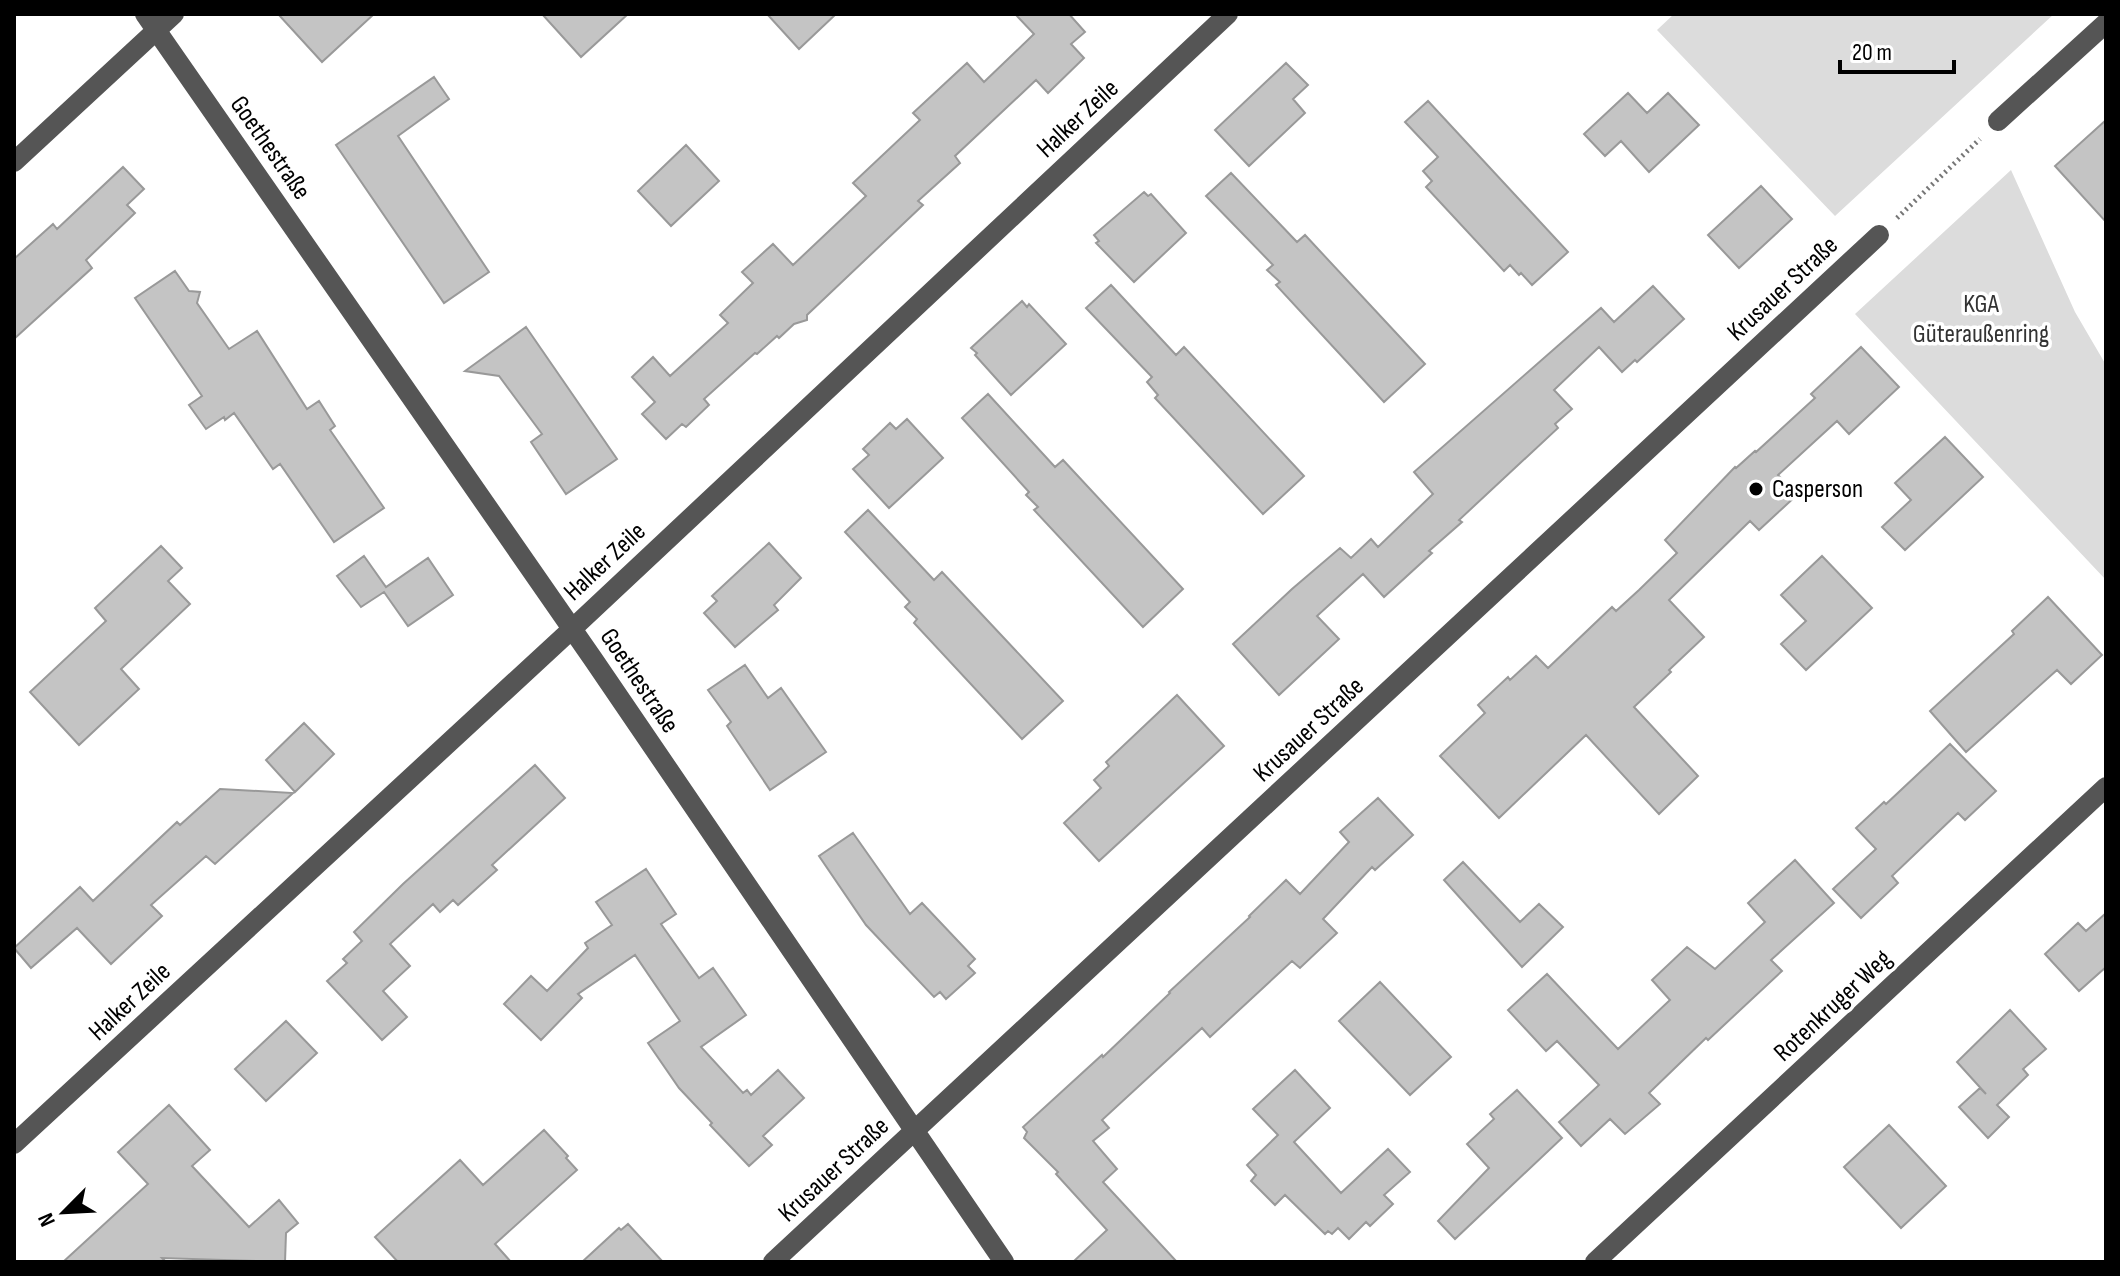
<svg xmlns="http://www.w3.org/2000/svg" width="2120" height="1276" viewBox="0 0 2120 1276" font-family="'Sofia Sans Condensed',sans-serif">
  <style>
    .green { fill: #dcdcdc }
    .building { fill: #c4c4c4; stroke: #999; stroke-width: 2 }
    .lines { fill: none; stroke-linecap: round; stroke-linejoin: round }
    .path { stroke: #777; stroke-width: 5; stroke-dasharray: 2 4; stroke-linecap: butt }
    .minor { stroke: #555; stroke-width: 20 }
    .poi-dot { fill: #000; stroke: #fff; stroke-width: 3 }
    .labels { text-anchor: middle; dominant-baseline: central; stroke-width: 7; stroke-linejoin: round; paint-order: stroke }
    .street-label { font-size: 26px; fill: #000; stroke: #fff }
    .park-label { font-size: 26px; fill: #333; stroke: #fff }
    .poi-label { font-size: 26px; fill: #000; stroke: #fff; text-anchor: start }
  </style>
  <rect width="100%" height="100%" fill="#fff"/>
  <path class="green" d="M 1674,14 L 2054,14 L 1835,216 L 1657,30 Z
    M 2011,170 L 2075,312 L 2106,365 L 2106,580 L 1855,314 Z"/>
  <path class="building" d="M 278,14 L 374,14 L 322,62 Z
    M 542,14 L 628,14 L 581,57 Z
    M 767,14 L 836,14 L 799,49 Z
    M 1015,14 L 1069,14 L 1085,32 L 1071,44 L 1084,58 L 1048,93 L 1036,80 L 955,156 L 960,163 L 918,201 L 923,205 L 807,315 L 807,320 L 794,324 L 779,338 L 777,336 L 757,354 L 755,353 L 704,399 L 709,405 L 686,427 L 682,424 L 666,439 L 642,414 L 655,402 L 632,377 L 653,357 L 670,376 L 728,323 L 720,315 L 753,283 L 742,272 L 773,244 L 793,265 L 866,196 L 853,183 L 920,120 L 913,113 L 967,63 L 984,82 L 1034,34 Z
    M 1286,63 L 1308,85 L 1293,99 L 1305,113 L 1249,166 L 1215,130 Z
    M 434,77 L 449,99 L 398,136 L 489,272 L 444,303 L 336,145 Z
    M 1628,93 L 1647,113 L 1668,93 L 1699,125 L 1649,172 L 1621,141 L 1605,156 L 1584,134 Z
    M 1428,101 L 1568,252 L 1532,285 L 1521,273 L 1519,275 L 1510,265 L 1504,271 L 1426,187 L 1432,181 L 1423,171 L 1438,157 L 1405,122 Z
    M 2106,120 L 2106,222 L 2055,166 Z
    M 686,145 L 719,181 L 671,226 L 638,191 Z
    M 123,167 L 144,189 L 127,205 L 135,213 L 86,260 L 92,268 L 14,339 L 14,259 L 53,224 L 57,229 Z
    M 1231,173 L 1297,242 L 1305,235 L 1425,364 L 1384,402 L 1276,285 L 1280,282 L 1267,270 L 1273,265 L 1206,196 Z
    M 1761,186 L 1792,219 L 1739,268 L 1708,235 Z
    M 1144,192 L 1148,196 L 1151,194 L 1186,233 L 1134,282 L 1096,243 L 1099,241 L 1094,235 Z
    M 175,271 L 189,291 L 200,292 L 197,303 L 229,349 L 257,331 L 307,409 L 319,401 L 335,426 L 330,430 L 384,508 L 334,542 L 280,464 L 273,469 L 234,413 L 225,420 L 224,417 L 206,429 L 189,405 L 202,396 L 135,298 Z
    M 1111,285 L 1176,355 L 1184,347 L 1304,476 L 1263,514 L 1155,398 L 1158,395 L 1147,382 L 1152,377 L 1086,308 Z
    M 1653,286 L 1684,319 L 1637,362 L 1635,360 L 1622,372 L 1599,347 L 1554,390 L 1572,409 L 1555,424 L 1558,428 L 1459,520 L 1462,522 L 1429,551 L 1432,553 L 1384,597 L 1363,574 L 1317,616 L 1339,639 L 1279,695 L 1233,644 L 1292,589 L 1340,548 L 1351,558 L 1371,539 L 1378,547 L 1433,494 L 1414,472 L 1601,308 L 1614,322 Z
    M 1022,301 L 1027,307 L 1029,304 L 1066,344 L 1011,395 L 975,355 L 977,353 L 971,348 Z
    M 526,327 L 617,459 L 566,494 L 531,442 L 542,434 L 499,376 L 465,371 Z
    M 1861,347 L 1899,387 L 1849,434 L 1837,421 L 1778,475 L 1797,495 L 1759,530 L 1750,521 L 1669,600 L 1704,637 L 1669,670 L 1671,672 L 1634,707 L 1698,776 L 1659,814 L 1586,735 L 1499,818 L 1440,756 L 1485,713 L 1478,705 L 1508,677 L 1510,680 L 1536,656 L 1548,668 L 1612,607 L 1616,611 L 1639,590 L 1677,553 L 1665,540 L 1735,467 L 1736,468 L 1755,451 L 1756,452 L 1815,398 L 1811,394 Z
    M 988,394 L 1055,467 L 1063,460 L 1183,589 L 1143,627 L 1034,510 L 1038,507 L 1026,495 L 1029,492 L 962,418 Z
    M 907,419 L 943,458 L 889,508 L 853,469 L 869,455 L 863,449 L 890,423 L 896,429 Z
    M 1945,437 L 1983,477 L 1905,550 L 1882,527 L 1911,500 L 1895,483 Z
    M 868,510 L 934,580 L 942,572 L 1063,701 L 1022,739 L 914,623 L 917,619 L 905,607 L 910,602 L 845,532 Z
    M 769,543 L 801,578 L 774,605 L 778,610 L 735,647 L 704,613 L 717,601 L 712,596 Z
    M 161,546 L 182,568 L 168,581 L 190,604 L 121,669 L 139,689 L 79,745 L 30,692 L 106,621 L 95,608 Z
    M 364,556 L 386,587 L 428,558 L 453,595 L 408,626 L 384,592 L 361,607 L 337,576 Z
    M 1822,556 L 1872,608 L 1806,670 L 1781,644 L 1806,621 L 1781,595 Z
    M 2048,597 L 2102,655 L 2071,684 L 2057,670 L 1966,752 L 1930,711 L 2014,634 L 2012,631 Z
    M 745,665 L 768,698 L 781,688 L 826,752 L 770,790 L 727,726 L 731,722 L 708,690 Z
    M 1177,695 L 1224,746 L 1099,861 L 1064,823 L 1101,788 L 1094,780 L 1109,766 L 1106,762 Z
    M 304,723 L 334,754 L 295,792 L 266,760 Z
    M 1950,744 L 1996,791 L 1965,820 L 1958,813 L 1892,876 L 1898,883 L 1861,918 L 1833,889 L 1876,849 L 1856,828 L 1884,802 L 1886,804 Z
    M 535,765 L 565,798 L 492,865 L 497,870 L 458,905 L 453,900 L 440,912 L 433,904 L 390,944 L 410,966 L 383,991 L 407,1017 L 382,1040 L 327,981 L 347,963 L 343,959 L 362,941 L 354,932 L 403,884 Z
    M 220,789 L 293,793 L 215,864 L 206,856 L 151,905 L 162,916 L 111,964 L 77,928 L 31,968 L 14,948 L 80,887 L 93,901 L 177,822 L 180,825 Z
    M 1378,798 L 1413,835 L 1375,870 L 1372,867 L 1323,919 L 1337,933 L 1300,968 L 1292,961 L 1210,1037 L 1202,1028 L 1102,1120 L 1109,1128 L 1093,1141 L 1117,1169 L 1103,1182 L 1177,1262 L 1073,1262 L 1107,1230 L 1056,1174 L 1058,1172 L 1024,1138 L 1027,1132 L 1023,1127 L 1102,1055 L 1103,1057 L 1170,993 L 1169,992 L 1250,917 L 1249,916 L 1286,880 L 1300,894 L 1349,842 L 1340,832 Z
    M 853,833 L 910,914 L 922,903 L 975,959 L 968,966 L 975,973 L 946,999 L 940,992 L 934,997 L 866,925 L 819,856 Z
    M 1795,860 L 1834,903 L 1771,960 L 1782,971 L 1708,1040 L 1706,1038 L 1649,1093 L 1660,1104 L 1625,1134 L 1610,1119 L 1581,1146 L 1559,1122 L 1599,1085 L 1557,1041 L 1546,1051 L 1508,1010 L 1547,974 L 1618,1049 L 1670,1000 L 1652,980 L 1687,947 L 1715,969 L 1765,922 L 1748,903 Z
    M 1463,862 L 1520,922 L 1539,904 L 1563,927 L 1522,967 L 1444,880 Z
    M 646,869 L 676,914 L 661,924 L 699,978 L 713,968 L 746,1015 L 701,1047 L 743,1093 L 747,1090 L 751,1095 L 778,1070 L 804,1098 L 763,1136 L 772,1145 L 749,1166 L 710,1125 L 712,1123 L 679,1088 L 648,1043 L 680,1021 L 635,955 L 578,994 L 582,998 L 541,1040 L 504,1004 L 531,976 L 547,991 L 588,948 L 585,943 L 612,925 L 596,902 Z
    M 2106,913 L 2106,967 L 2079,991 L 2045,954 L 2078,923 L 2086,931 Z
    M 1380,982 L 1451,1057 L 1410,1095 L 1339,1021 Z
    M 2010,1010 L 2046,1049 L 2023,1069 L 2028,1075 L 1997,1105 L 2009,1117 L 1988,1138 L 1959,1107 L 1980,1088 L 1986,1094 L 1957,1062 Z
    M 286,1021 L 317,1053 L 266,1101 L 235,1069 Z
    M 1295,1070 L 1330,1108 L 1294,1142 L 1341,1193 L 1388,1149 L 1410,1172 L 1384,1195 L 1393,1204 L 1370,1226 L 1366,1222 L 1349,1239 L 1338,1228 L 1332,1234 L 1328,1231 L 1325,1234 L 1285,1195 L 1275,1205 L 1251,1181 L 1256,1175 L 1247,1165 L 1278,1135 L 1253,1109 Z
    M 1517,1090 L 1562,1138 L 1455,1239 L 1438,1221 L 1489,1168 L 1467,1144 L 1494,1119 L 1490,1114 Z
    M 169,1105 L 210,1150 L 192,1166 L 249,1227 L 279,1200 L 298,1223 L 286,1233 L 285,1262 L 162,1258 L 166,1262 L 63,1262 L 148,1184 L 118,1152 Z
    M 1889,1125 L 1946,1186 L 1901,1228 L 1844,1167 Z
    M 544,1130 L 568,1156 L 566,1158 L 577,1170 L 495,1244 L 511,1262 L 398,1262 L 375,1237 L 460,1160 L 483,1185 Z
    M 628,1224 L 663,1262 L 582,1262 L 619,1228 L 621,1230 Z"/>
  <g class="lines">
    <path class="path" d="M 1897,218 L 1980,139"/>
    <path class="minor" d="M 145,14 L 593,659 L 1004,1262
      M 1998,121 L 2106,23
      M 14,162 L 174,14
      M 14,1144 L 572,629 L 1228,14
      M 773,1262 L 1879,235
      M 1595,1262 L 2106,787"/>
  </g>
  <circle class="poi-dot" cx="1756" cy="489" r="8"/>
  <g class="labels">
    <g class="street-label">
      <text transform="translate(1078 119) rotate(-43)">Halker Zeile</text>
      <text transform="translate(270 148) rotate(55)">Goethestraße</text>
      <text transform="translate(1783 289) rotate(-43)">Krusauer Straße</text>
      <text transform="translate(605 562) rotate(-43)">Halker Zeile</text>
      <text transform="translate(639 681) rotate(56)">Goethestraße</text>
      <text transform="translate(1309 730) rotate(-43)">Krusauer Straße</text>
      <text transform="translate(130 1002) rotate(-43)">Halker Zeile</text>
      <text transform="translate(1833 1006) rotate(-43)">Rotenkruger Weg</text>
      <text transform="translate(834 1170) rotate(-43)">Krusauer Straße</text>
    </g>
    <g class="park-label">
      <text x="1981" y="304">KGA<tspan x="1981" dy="30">Güteraußenring</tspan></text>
    </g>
    <g class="poi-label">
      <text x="1772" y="489">Casperson</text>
    </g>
  </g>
  <rect width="2120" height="1276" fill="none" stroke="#000000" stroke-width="32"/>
  <g transform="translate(64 1212) rotate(246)" stroke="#ffffff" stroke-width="6" paint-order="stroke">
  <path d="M0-6L14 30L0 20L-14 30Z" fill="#000000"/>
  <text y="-12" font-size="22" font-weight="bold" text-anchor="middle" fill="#000000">N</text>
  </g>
  <path d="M1840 60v12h114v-12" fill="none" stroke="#000000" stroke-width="4"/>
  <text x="1852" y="60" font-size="24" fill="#000000" stroke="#ffffff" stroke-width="6" paint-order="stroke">20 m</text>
</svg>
